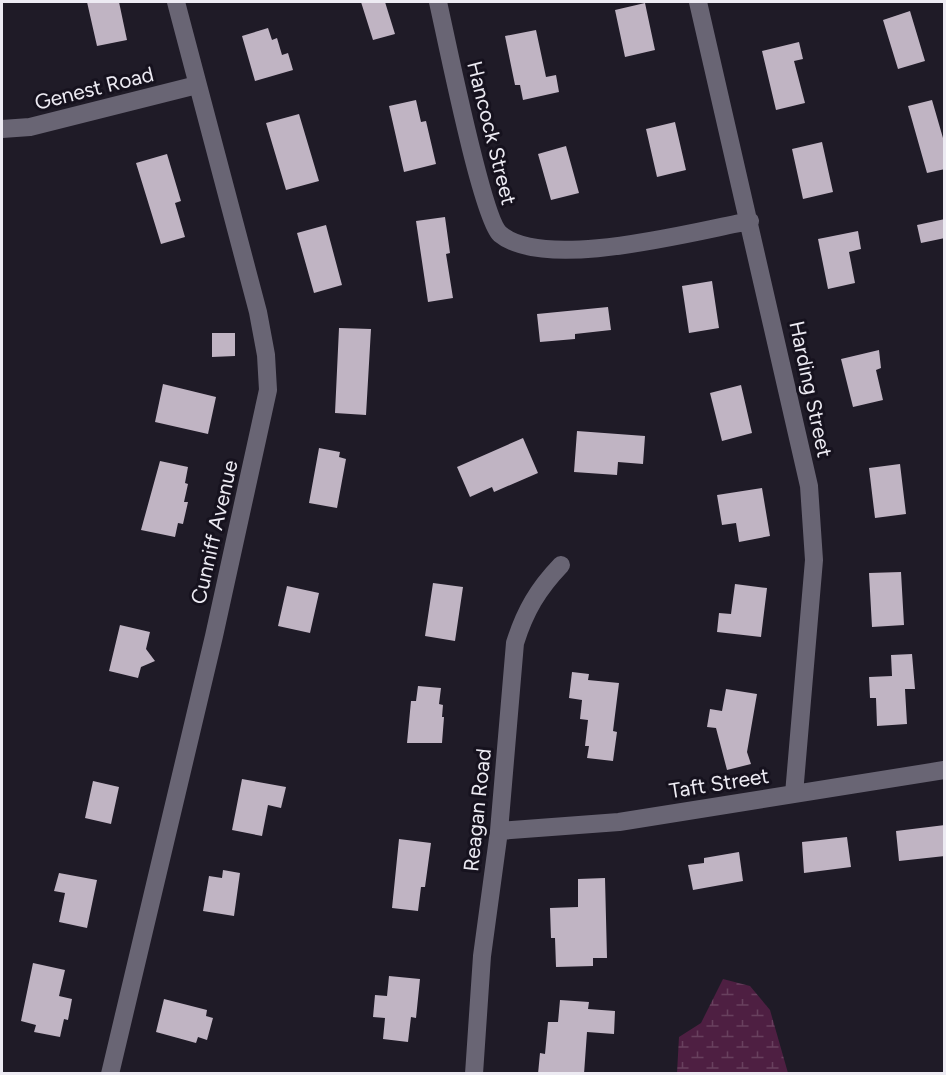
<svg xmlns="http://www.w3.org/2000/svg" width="946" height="1075" viewBox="0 0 946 1075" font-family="Figtree,sans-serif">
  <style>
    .wetland { fill: url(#wetland-marsh) }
    .building { fill: #c0b4c3 }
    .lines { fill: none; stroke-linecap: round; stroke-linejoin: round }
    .minor { stroke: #696574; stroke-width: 18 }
    .labels { text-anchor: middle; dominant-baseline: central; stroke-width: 6; stroke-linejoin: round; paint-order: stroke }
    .street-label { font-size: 21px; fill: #edebf3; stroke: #16121e }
  </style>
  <defs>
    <pattern id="wetland-marsh" width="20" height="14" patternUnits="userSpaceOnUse" patternTransform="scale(1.5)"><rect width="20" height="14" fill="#4e1f42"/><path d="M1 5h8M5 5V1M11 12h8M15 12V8" fill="none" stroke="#68405e"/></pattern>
  </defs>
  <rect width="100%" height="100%" fill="#1f1b27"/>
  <path class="wetland" d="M 723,979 L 750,986 L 770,1010 L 788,1073 L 677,1073 L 679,1037 L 701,1023 Z"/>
  <path class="building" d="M 87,2 L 119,2 L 127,40 L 97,46 Z
    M 361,2 L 385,2 L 395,34 L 373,40 Z
    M 645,3 L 655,50 L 625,57 L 615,10 Z
    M 910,11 L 925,61 L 898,69 L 883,20 Z
    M 268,28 L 272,40 L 277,38 L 282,55 L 288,53 L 293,70 L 255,81 L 242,36 Z
    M 536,30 L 546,77 L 556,75 L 559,92 L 523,100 L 520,85 L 515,85 L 505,36 Z
    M 799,42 L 803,59 L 794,61 L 805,103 L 776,110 L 762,51 Z
    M 416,100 L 421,122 L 426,121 L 436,164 L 404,172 L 389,106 Z
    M 932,100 L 945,145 L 945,169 L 927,173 L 908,106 Z
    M 299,114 L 319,181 L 286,190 L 266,123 Z
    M 675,122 L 686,170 L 657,177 L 646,129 Z
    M 822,142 L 833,192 L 803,199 L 792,149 Z
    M 566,146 L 579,193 L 551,200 L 538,154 Z
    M 167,154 L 181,201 L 175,203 L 185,237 L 161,244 L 136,163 Z
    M 445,217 L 450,253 L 446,254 L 453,298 L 428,302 L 416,221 Z
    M 945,219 L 945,238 L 921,243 L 917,225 Z
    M 326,225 L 342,285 L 314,293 L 297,233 Z
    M 858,231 L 861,249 L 849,252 L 855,283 L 828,289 L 818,239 Z
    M 712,281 L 719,328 L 689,333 L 682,286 Z
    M 608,307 L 611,330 L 575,334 L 575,339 L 540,342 L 537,314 Z
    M 339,328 L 371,329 L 366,415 L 335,413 Z
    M 212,333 L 235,333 L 235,356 L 212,357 Z
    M 879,350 L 881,368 L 876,370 L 883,400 L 853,407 L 841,359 Z
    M 163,384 L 216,397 L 208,434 L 155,422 Z
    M 741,385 L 752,433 L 722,441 L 710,393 Z
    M 577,431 L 645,436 L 643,464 L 618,462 L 617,475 L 574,472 Z
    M 523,438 L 538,473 L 494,492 L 492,487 L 470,497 L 457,467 Z
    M 319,448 L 340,452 L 339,457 L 346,459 L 337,508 L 309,503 Z
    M 160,461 L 188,467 L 185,483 L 188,484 L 184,502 L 188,502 L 183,524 L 178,523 L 175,537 L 141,530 Z
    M 900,464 L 906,514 L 875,518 L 869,468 Z
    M 762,488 L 770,536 L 739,542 L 736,523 L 722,525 L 717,495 Z
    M 901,572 L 904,625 L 872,627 L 869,573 Z
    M 433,583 L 463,587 L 455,641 L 425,636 Z
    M 735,584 L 767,588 L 761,637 L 717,632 L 719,613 L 731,614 Z
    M 287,586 L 319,593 L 310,633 L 278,626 Z
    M 120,625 L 150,632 L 146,649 L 155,661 L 141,667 L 138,678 L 109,671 Z
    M 912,654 L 915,689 L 905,689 L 907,724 L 877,726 L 876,698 L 870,698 L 869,677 L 892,676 L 891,655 Z
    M 572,672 L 589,674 L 588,680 L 619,683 L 613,731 L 617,732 L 613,761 L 587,758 L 589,746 L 585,746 L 588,720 L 580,719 L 582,700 L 569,698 Z
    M 418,686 L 441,688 L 439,704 L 443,705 L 442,717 L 444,717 L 442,743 L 407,743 L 411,701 L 416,701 Z
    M 726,689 L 757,694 L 747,752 L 751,764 L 727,770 L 716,728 L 707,727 L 710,709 L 722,711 Z
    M 242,779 L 286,787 L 281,808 L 268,805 L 262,836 L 232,830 Z
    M 93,781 L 119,787 L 111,824 L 85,818 Z
    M 945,825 L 945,856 L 899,861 L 896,831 Z
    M 847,837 L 851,867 L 804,873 L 802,842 Z
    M 399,839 L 431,843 L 425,887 L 421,887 L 418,911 L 392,908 Z
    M 739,852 L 743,881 L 693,890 L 688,865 L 704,863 L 704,858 Z
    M 223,870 L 240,873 L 234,916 L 203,911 L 209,876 L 222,878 Z
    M 59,873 L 97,880 L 87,928 L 59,922 L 65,893 L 54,891 Z
    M 605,878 L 607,958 L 593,958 L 593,966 L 556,967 L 555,938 L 551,938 L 550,908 L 578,907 L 578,879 Z
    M 33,963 L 65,970 L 59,996 L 72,999 L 68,1020 L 64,1019 L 60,1037 L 34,1032 L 36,1025 L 21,1021 Z
    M 389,976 L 420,979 L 416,1018 L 411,1017 L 408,1042 L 383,1039 L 385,1018 L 373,1017 L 375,995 L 387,996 Z
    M 164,999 L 207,1010 L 206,1016 L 213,1018 L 207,1040 L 198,1037 L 196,1043 L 156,1032 Z
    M 560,1000 L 589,1002 L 588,1009 L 615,1011 L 614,1034 L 587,1032 L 584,1074 L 538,1074 L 540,1053 L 545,1054 L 548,1022 L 558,1022 Z"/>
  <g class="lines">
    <path class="minor" d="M 438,2 C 446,37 482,218 500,234 C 545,272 695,231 750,221
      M 698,2 L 809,486 L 814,560 L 794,794
      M 2,129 L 30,127 L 197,85
      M 499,831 L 619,822 L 944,770
      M 110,1074 L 214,636 L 268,390 L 266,355 L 258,312 L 176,2
      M 474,1074 L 482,956 L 499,831 L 515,643 C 525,611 538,589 561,565"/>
  </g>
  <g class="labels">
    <g class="street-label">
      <text transform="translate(94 88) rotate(-14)">Genest Road</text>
      <text transform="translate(492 133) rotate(76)">Hancock Street</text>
      <text transform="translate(811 389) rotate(78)">Harding Street</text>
      <text transform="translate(214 532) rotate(-77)">Cunniff Avenue</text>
      <text transform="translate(719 783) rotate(-9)">Taft Street</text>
      <text transform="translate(477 810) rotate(-84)">Reagan Road</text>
    </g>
  </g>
  <rect width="946" height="1075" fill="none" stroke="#edebf3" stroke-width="6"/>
</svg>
